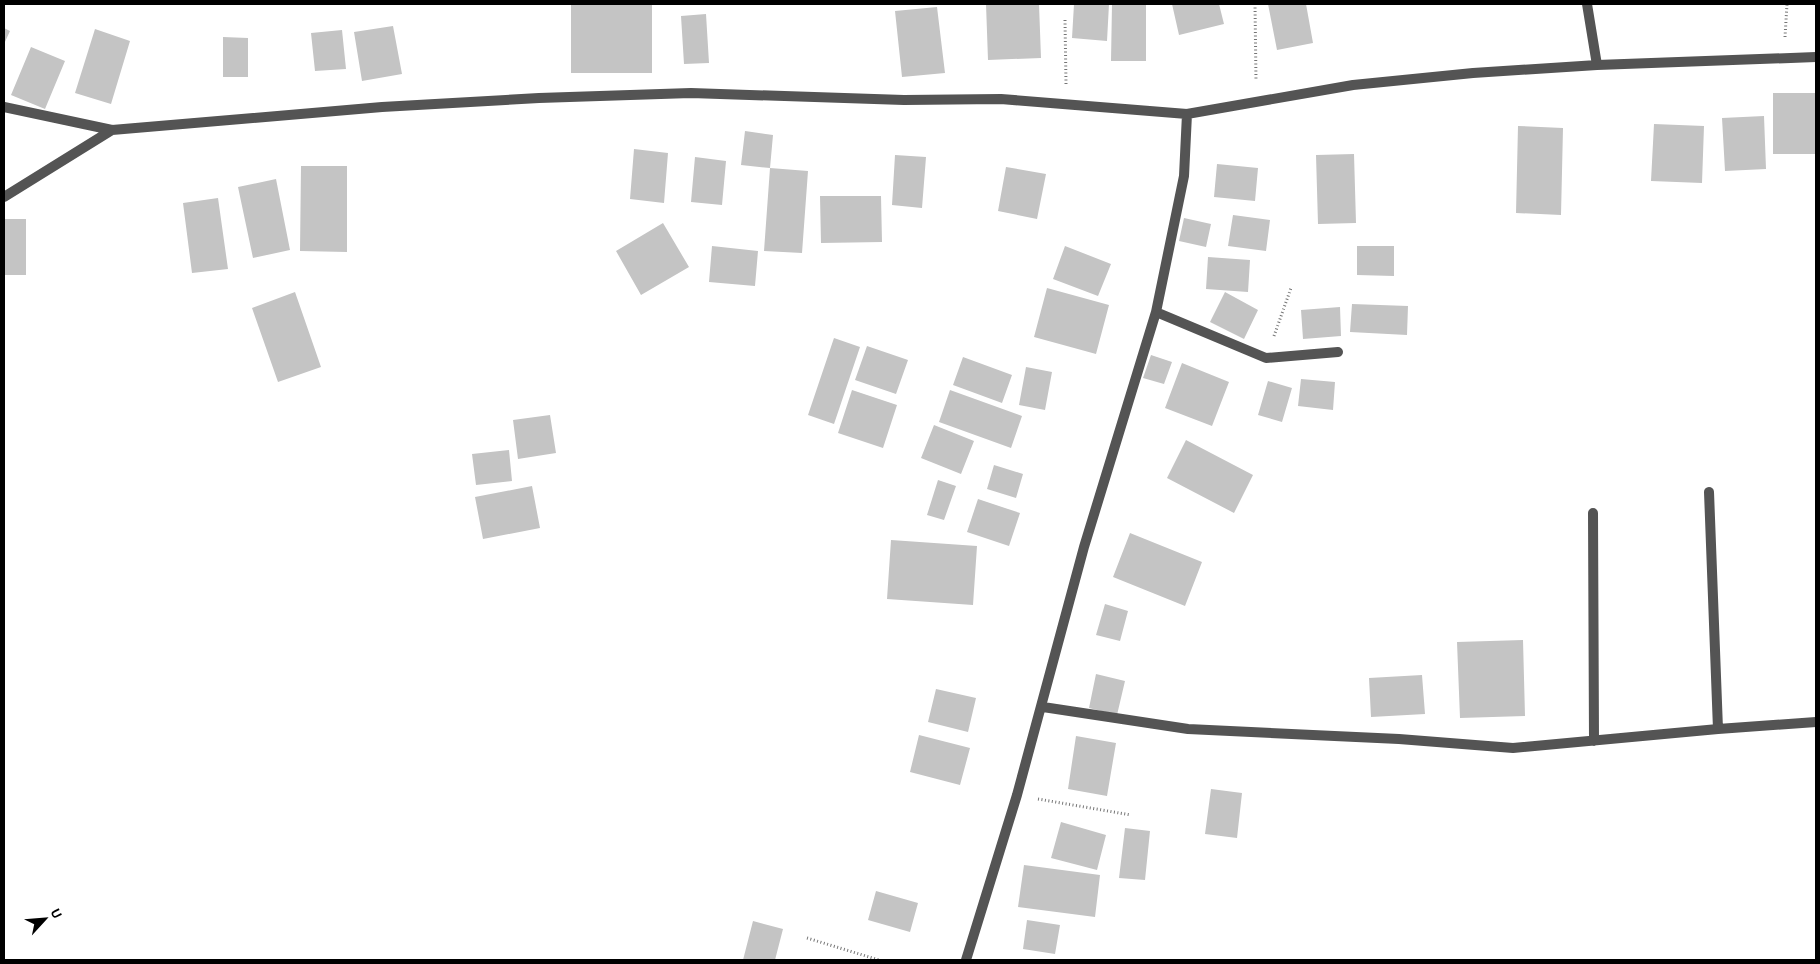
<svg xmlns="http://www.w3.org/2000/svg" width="1820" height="964" viewBox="0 0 1820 964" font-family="'Alegreya Sans',sans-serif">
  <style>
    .building { fill: #c4c4c4 }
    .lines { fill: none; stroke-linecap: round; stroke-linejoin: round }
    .path { stroke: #767676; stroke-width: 3; stroke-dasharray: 1 2.5; stroke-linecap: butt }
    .street { stroke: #545454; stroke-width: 10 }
  </style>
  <rect width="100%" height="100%" fill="#fff"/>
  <path class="building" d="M 571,4 L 652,4 L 652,73 L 571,73 Z
    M 986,4 L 1039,4 L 1041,58 L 988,60 Z
    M 1074,4 L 1109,4 L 1107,41 L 1072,38 Z
    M 1112,4 L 1146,4 L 1146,61 L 1111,61 Z
    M 1172,4 L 1219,4 L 1224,24 L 1179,35 Z
    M 1268,4 L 1306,4 L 1313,43 L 1277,50 Z
    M 937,7 L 945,73 L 902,77 L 895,11 Z
    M 706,14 L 709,63 L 684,64 L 681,16 Z
    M 393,26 L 402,74 L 362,81 L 354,32 Z
    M 4,28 L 10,31 L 4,44 Z
    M 95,29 L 130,41 L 111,104 L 75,93 Z
    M 342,30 L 346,69 L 315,71 L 311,33 Z
    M 223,37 L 248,38 L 248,77 L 223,77 Z
    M 31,47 L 65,61 L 45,109 L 11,95 Z
    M 1773,93 L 1816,93 L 1816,154 L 1773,154 Z
    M 1764,116 L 1766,169 L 1725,171 L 1722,118 Z
    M 1654,124 L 1704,126 L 1702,183 L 1651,181 Z
    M 1518,126 L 1563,128 L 1561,215 L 1516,213 Z
    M 745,131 L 773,135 L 770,168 L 741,165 Z
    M 634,149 L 668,153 L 664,203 L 630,199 Z
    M 1354,154 L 1356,223 L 1318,224 L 1316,155 Z
    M 895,155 L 926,157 L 922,208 L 892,205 Z
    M 695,157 L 726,161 L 722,205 L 691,202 Z
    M 1217,164 L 1258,168 L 1255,201 L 1214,197 Z
    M 301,166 L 347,166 L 347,252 L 300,251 Z
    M 1006,167 L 1046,174 L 1037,219 L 998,211 Z
    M 770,168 L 808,171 L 802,253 L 764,251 Z
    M 276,179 L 290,250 L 253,258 L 238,187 Z
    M 820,196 L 881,196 L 882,242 L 821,243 Z
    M 218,198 L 228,269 L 192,273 L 183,203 Z
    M 1233,215 L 1270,220 L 1266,251 L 1228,246 Z
    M 1184,218 L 1211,224 L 1206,247 L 1179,241 Z
    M 4,219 L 26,219 L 26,275 L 4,275 Z
    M 663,223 L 689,267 L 641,295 L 616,251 Z
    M 712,246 L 758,251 L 755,286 L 709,282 Z
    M 1065,246 L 1111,264 L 1098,296 L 1053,279 Z
    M 1357,246 L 1394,246 L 1394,276 L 1357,275 Z
    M 1208,257 L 1250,260 L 1248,292 L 1206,289 Z
    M 1047,288 L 1109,305 L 1096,354 L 1034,337 Z
    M 295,292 L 321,367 L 278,382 L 252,308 Z
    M 1225,292 L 1258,310 L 1244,339 L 1210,322 Z
    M 1352,304 L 1408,306 L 1407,335 L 1350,332 Z
    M 1340,307 L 1341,336 L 1303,339 L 1301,310 Z
    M 834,338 L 860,347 L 834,424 L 808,415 Z
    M 867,346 L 908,360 L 896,394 L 855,380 Z
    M 1151,355 L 1172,362 L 1164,384 L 1143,378 Z
    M 963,357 L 1012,375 L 1002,403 L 953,385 Z
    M 1182,363 L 1229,382 L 1212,426 L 1165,408 Z
    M 1026,367 L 1052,372 L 1045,410 L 1019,405 Z
    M 1301,379 L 1335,382 L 1333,410 L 1298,406 Z
    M 1268,381 L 1292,388 L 1282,422 L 1258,415 Z
    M 852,390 L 897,405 L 883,448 L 838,433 Z
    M 950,390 L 1022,416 L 1011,448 L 939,422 Z
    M 550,415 L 556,453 L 518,459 L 513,420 Z
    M 934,425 L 974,441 L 961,474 L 921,458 Z
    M 1186,440 L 1253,475 L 1234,513 L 1167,478 Z
    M 509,450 L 512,481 L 476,485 L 472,454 Z
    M 994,465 L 1023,474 L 1016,498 L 987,489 Z
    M 938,480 L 956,486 L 944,520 L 927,515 Z
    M 532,486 L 540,528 L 483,539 L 475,497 Z
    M 978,499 L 1020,513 L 1009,546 L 967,532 Z
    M 1130,533 L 1202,562 L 1185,606 L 1113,577 Z
    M 891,540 L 977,546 L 973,605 L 887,599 Z
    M 1105,604 L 1128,611 L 1120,641 L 1096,635 Z
    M 1523,640 L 1525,716 L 1460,718 L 1457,642 Z
    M 1096,674 L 1125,681 L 1117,715 L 1089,708 Z
    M 1422,675 L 1425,714 L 1371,717 L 1369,678 Z
    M 936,689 L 976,698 L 968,732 L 928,722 Z
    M 919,735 L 970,748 L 960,785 L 910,772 Z
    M 1076,736 L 1116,743 L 1107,796 L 1068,789 Z
    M 1211,789 L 1242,793 L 1237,838 L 1205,834 Z
    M 1061,822 L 1106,835 L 1097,870 L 1051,858 Z
    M 1125,828 L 1150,831 L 1145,880 L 1119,878 Z
    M 1024,865 L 1100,875 L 1095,917 L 1018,907 Z
    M 876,891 L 918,903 L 910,932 L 868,920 Z
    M 1027,920 L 1060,925 L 1055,954 L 1023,949 Z
    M 753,921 L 783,929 L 775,960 L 743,960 Z"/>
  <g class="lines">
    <path class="path" d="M 1255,4 L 1256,81
      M 1065,20 L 1066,84
      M 1785,37 L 1787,4
      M 1274,336 L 1291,288
      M 1038,799 L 1131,815
      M 807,938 L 879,960"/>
    <path class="street" d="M 1587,4 L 1597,65
      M 4,107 L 112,130 L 382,107 L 539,98 L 691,93 L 904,100 L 1001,99 L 1187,114 L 1353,85 L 1473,73 L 1597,65 L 1816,57
      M 4,197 L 112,130
      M 1156,312 L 1266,358 L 1338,352
      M 1709,492 L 1718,729
      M 1593,513 L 1594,741
      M 1043,707 L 1188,729 L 1399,739 L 1513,748 L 1718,729 L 1816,722
      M 966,960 L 1017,795 L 1084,547 L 1156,312 L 1184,176 L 1187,114"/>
  </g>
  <rect width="1820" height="964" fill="none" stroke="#000000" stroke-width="10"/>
  <g transform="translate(45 919) rotate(64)" stroke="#ffffff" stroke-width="4" paint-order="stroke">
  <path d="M0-4L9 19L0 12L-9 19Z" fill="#000000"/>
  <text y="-8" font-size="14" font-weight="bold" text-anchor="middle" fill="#000000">U</text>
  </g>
</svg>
